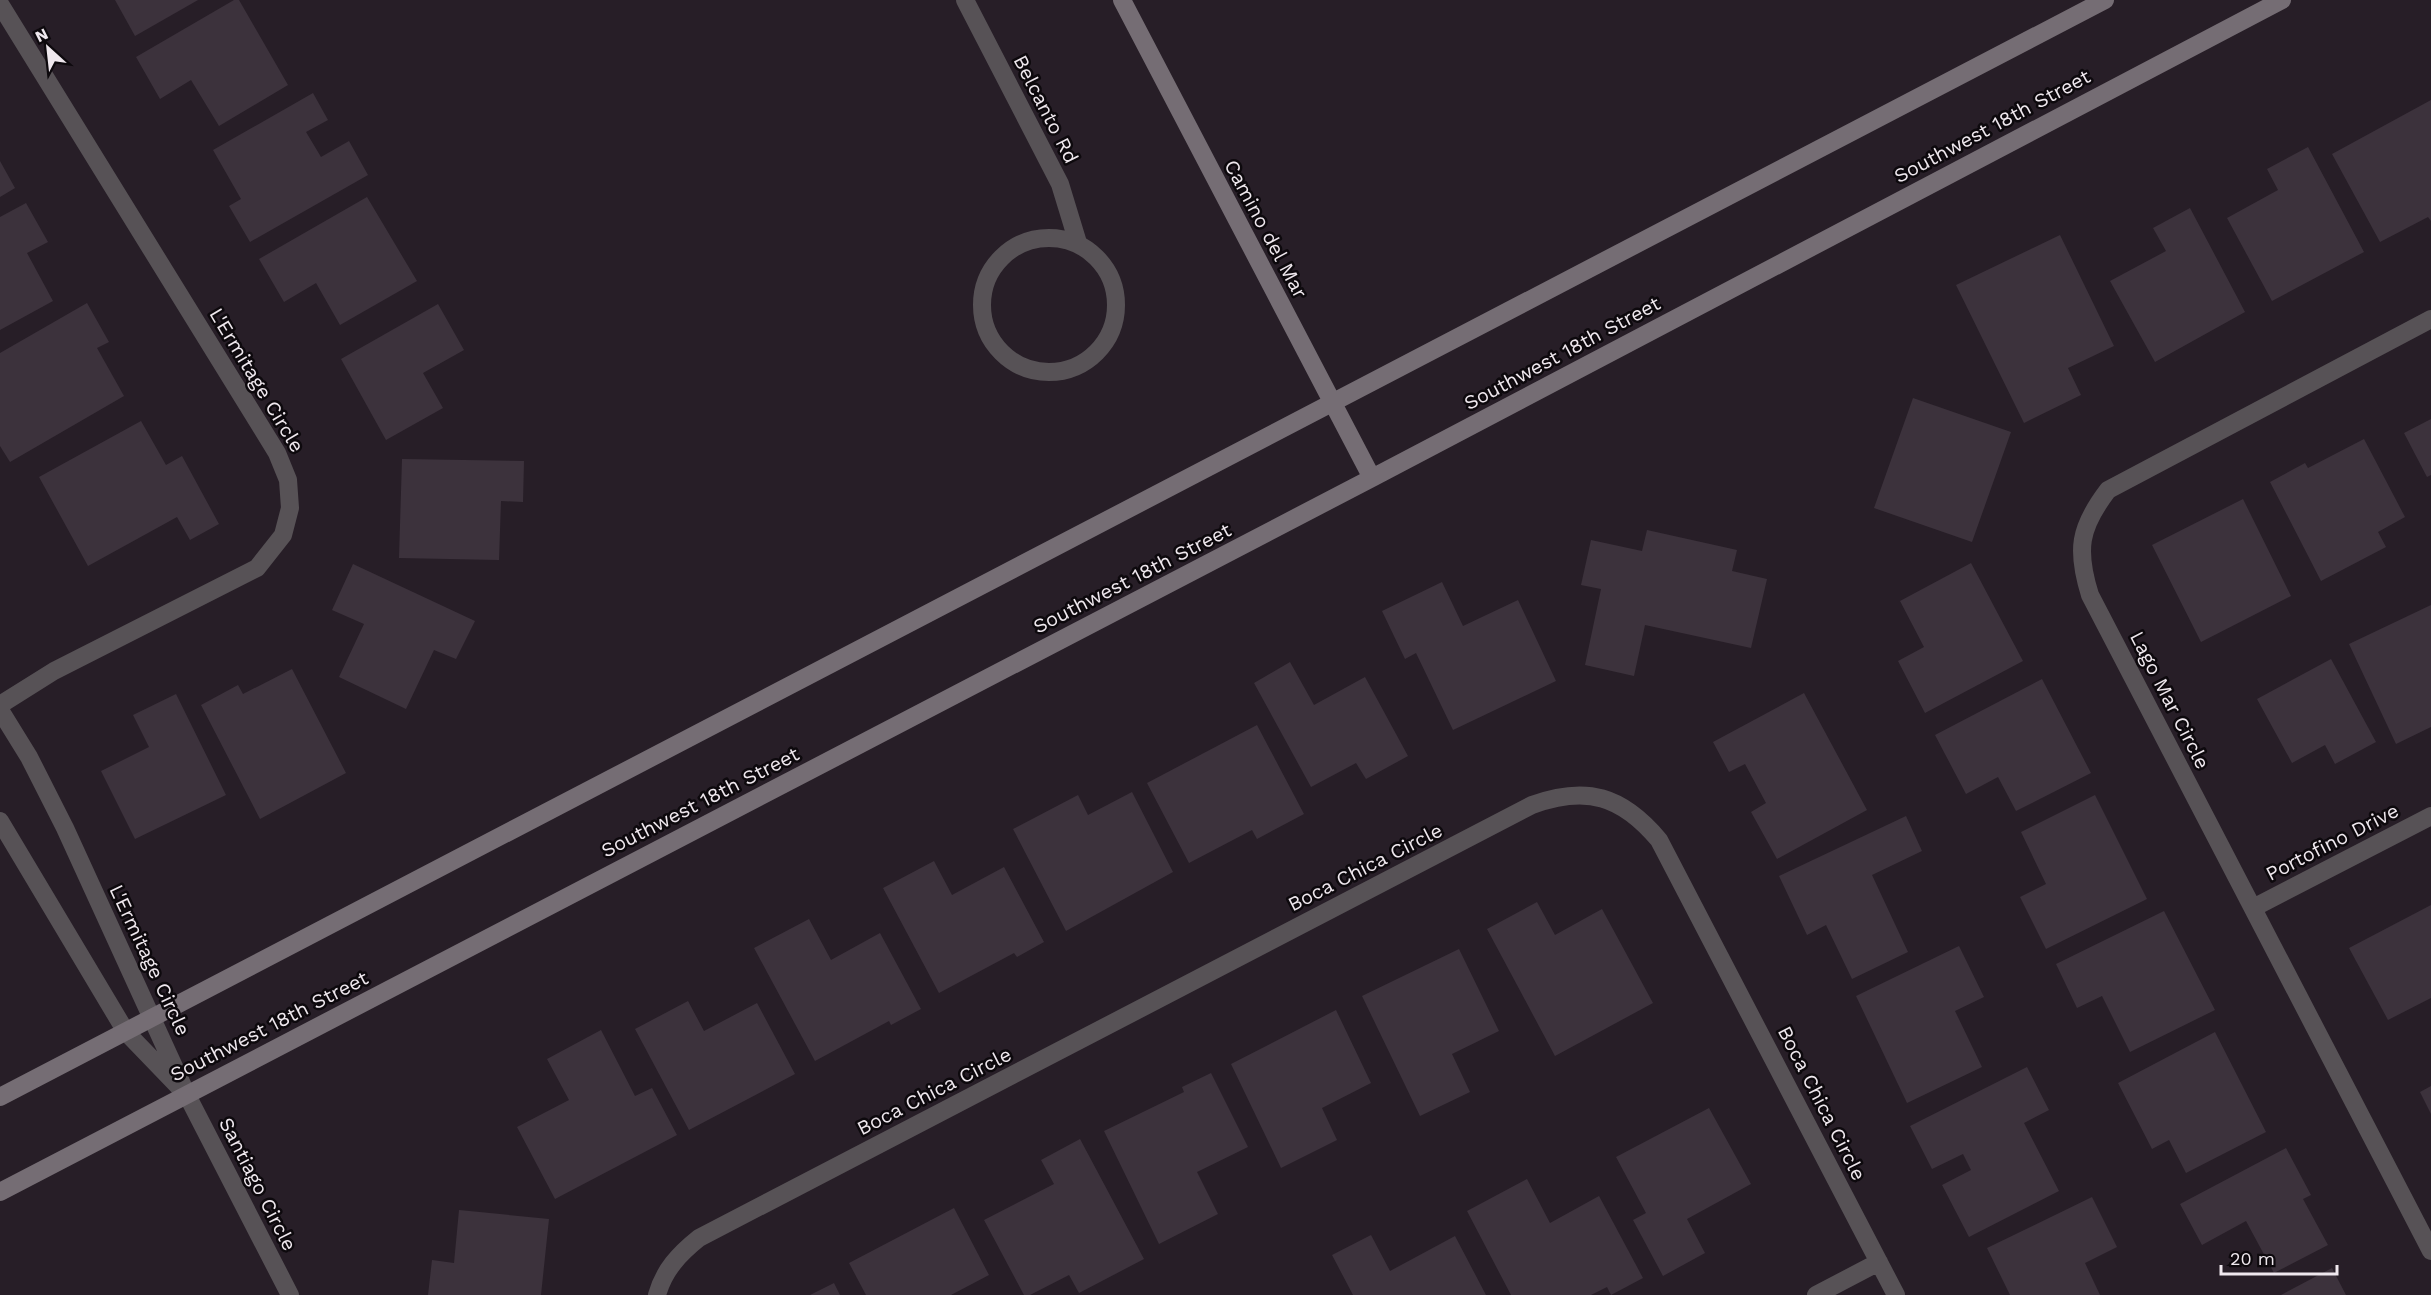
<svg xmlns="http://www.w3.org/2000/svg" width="2431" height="1295" viewBox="0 0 2431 1295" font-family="'Work Sans',sans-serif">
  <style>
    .building { fill: #3c323c }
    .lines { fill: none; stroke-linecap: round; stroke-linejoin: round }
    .street { stroke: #575256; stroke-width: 18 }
    .secondary { stroke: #756d74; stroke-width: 18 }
    .labels { text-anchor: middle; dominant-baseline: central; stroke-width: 5; stroke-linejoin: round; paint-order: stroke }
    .street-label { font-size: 20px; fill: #efe8ee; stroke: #0d090d }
  </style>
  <rect width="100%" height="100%" fill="#271e27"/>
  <path class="building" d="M 115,0 L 198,0 L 135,36 Z
    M 234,0 L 239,0 L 288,85 L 219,126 L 191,80 L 160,99 L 136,57 Z
    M 313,93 L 328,120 L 306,132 L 321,157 L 349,141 L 368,175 L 250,242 L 229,206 L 241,199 L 213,150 Z
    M 2431,100 L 2431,221 L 2428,217 L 2380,242 L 2332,154 Z
    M 2308,147 L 2364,252 L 2272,301 L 2227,218 L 2278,190 L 2267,169 Z
    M 0,161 L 15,188 L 0,197 Z
    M 367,197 L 417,281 L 340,325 L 316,283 L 284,302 L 259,259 Z
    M 26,203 L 48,242 L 27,253 L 53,301 L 0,330 L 0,217 Z
    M 2190,208 L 2245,312 L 2155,362 L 2110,281 L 2166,251 L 2153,228 Z
    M 2060,235 L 2114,346 L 2068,368 L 2081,395 L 2024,423 L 1956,285 Z
    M 87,303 L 109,342 L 97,348 L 124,396 L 10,462 L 0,446 L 0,353 Z
    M 438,304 L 464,350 L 423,373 L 443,408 L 386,440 L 341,359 Z
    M 1913,398 L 2011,432 L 1972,542 L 1874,508 Z
    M 2431,419 L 2431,475 L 2427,477 L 2404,433 Z
    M 141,421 L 166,465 L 182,456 L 219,524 L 190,540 L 177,517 L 88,566 L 39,477 Z
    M 2364,439 L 2405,517 L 2378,532 L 2386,547 L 2321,581 L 2270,482 L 2305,463 L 2308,468 Z
    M 402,459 L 524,461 L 523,502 L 501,501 L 499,560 L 399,558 Z
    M 2243,499 L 2291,596 L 2201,642 L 2152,545 Z
    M 1647,530 L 1737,550 L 1732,571 L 1767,579 L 1751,648 L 1645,625 L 1634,676 L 1585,665 L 1601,589 L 1581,585 L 1591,540 L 1642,551 Z
    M 1971,563 L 2023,661 L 1925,713 L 1898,661 L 1924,647 L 1900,601 Z
    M 353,564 L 475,621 L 456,659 L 434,650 L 406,709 L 339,677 L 364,624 L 332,610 Z
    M 1442,582 L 1463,626 L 1518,600 L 1556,681 L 1453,730 L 1416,653 L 1405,659 L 1382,611 Z
    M 2431,605 L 2431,727 L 2396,744 L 2349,644 Z
    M 2331,659 L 2376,742 L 2335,764 L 2325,745 L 2292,763 L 2257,699 Z
    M 1290,662 L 1314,705 L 1365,677 L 1408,756 L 1366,779 L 1356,763 L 1311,787 L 1254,683 Z
    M 292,669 L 346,773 L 260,819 L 201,705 L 238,685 L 243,694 Z
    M 2042,679 L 2091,773 L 2016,811 L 1998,777 L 1966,794 L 1935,735 Z
    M 1804,693 L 1867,810 L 1777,859 L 1751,812 L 1766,803 L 1745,764 L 1729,772 L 1713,742 Z
    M 176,694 L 226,795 L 135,839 L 101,771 L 149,747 L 133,715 Z
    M 1257,725 L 1304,814 L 1257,839 L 1252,830 L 1189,863 L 1147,783 Z
    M 1132,792 L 1173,872 L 1066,931 L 1013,829 L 1078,795 L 1088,815 Z
    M 2095,795 L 2147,899 L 2046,949 L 2020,897 L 2046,884 L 2021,832 Z
    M 1906,816 L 1922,851 L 1872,875 L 1908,952 L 1852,979 L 1826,925 L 1807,935 L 1779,876 Z
    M 934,861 L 952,895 L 1004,867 L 1044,942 L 1017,957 L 1014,953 L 939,993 L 883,888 Z
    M 1537,902 L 1555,935 L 1602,909 L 1653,1003 L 1555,1056 L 1487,929 Z
    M 2431,905 L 2431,998 L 2388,1020 L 2349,948 Z
    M 2164,911 L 2215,1010 L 2130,1052 L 2102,996 L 2077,1008 L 2056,964 Z
    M 809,919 L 831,960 L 880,933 L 921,1009 L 891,1025 L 889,1021 L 815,1061 L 754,948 Z
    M 1959,946 L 1984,997 L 1955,1011 L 1982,1067 L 1907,1103 L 1856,996 Z
    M 1459,949 L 1499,1031 L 1452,1054 L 1470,1092 L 1420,1116 L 1362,996 Z
    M 688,1001 L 704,1031 L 757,1003 L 795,1074 L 689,1130 L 635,1029 Z
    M 1336,1010 L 1371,1083 L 1322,1108 L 1337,1140 L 1281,1168 L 1231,1064 Z
    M 601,1030 L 635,1096 L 652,1088 L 677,1135 L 555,1199 L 517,1127 L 569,1100 L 547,1059 Z
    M 2215,1032 L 2266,1132 L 2186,1173 L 2169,1140 L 2152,1149 L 2118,1083 Z
    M 2027,1067 L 2049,1110 L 2024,1123 L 2059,1191 L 1969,1237 L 1942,1185 L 1971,1170 L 1963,1154 L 1932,1169 L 1910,1126 Z
    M 1211,1073 L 1248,1147 L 1197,1172 L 1218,1214 L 1159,1244 L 1104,1131 L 1184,1092 L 1182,1087 Z
    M 2431,1086 L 2431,1114 L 2420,1092 Z
    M 1709,1108 L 1751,1184 L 1687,1219 L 1705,1253 L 1663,1276 L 1633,1220 L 1646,1213 L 1616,1157 Z
    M 1080,1139 L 1144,1259 L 1079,1293 L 1069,1275 L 1030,1295 L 1024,1295 L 984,1220 L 1054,1184 L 1041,1160 Z
    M 2286,1148 L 2311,1195 L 2303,1199 L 2328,1245 L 2274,1273 L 2246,1221 L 2202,1245 L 2180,1204 Z
    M 1527,1179 L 1550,1223 L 1599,1196 L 1643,1278 L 1611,1295 L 1607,1287 L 1591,1295 L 1511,1295 L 1467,1211 Z
    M 2092,1197 L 2117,1247 L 2085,1263 L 2100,1295 L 2010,1295 L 1987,1248 Z
    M 954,1208 L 989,1275 L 951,1295 L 866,1295 L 849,1263 Z
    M 459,1210 L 549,1219 L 541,1295 L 428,1295 L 432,1260 L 454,1263 Z
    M 1371,1235 L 1390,1271 L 1455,1236 L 1486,1295 L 1353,1295 L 1332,1255 Z
    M 2332,1268 L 2346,1295 L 2281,1295 Z
    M 834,1283 L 840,1295 L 810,1295 Z"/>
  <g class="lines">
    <path class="street" d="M 965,0 L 1060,184 L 1078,243
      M 0,4 L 277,453 L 288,480 L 290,508 L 283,535 L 257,568 L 54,671 L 0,705
      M982 305a67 67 0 1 1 134 0a67 67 0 1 1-134 0Z
      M 2431,319 L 2108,490 C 2079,528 2076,550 2090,595 L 2431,1251
      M 0,710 L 29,757 L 65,828 L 187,1095 L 290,1295
      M 0,821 L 126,1032 L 179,1087
      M 2253,908 L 2431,816
      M 657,1295 C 664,1270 679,1254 699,1238 L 1532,805 C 1587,785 1622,796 1659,840 L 1896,1295
      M 1816,1295 L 1879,1262"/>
    <path class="secondary" d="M 1122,0 L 1372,478
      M 0,1097 L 2105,0
      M 0,1192 L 1372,478 L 2282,0"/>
  </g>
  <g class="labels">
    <g class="street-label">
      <text transform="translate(1046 109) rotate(63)">Belcanto Rd</text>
      <text transform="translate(1992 126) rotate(-28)">Southwest 18th Street</text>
      <text transform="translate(1266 229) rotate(62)">Camino del Mar</text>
      <text transform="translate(1562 353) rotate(-28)">Southwest 18th Street</text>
      <text transform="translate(257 380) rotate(59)">L'Ermitage Circle</text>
      <text transform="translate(1132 578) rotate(-27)">Southwest 18th Street</text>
      <text transform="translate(2170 700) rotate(63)">Lago Mar Circle</text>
      <text transform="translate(700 802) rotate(-27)">Southwest 18th Street</text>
      <text transform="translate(2332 842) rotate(-27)">Portofino Drive</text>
      <text transform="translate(1365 867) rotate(-27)">Boca Chica Circle</text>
      <text transform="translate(150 960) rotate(65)">L'Ermitage Circle</text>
      <text transform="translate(269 1026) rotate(-27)">Southwest 18th Street</text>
      <text transform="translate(934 1091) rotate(-27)">Boca Chica Circle</text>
      <text transform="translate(1822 1103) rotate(63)">Boca Chica Circle</text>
      <text transform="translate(258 1184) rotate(63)">Santiago Circle</text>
    </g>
  </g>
  <g transform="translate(48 48) rotate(333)" stroke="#0d090d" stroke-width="4.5" paint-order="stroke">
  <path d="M0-4.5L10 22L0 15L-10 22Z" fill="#efe8ee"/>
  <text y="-9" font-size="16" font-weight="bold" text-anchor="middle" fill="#efe8ee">N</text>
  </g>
  <path d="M2221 1265v9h116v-9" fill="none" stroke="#efe8ee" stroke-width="3"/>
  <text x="2230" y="1265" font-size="18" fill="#efe8ee" stroke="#0d090d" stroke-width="4.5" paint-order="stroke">20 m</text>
</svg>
